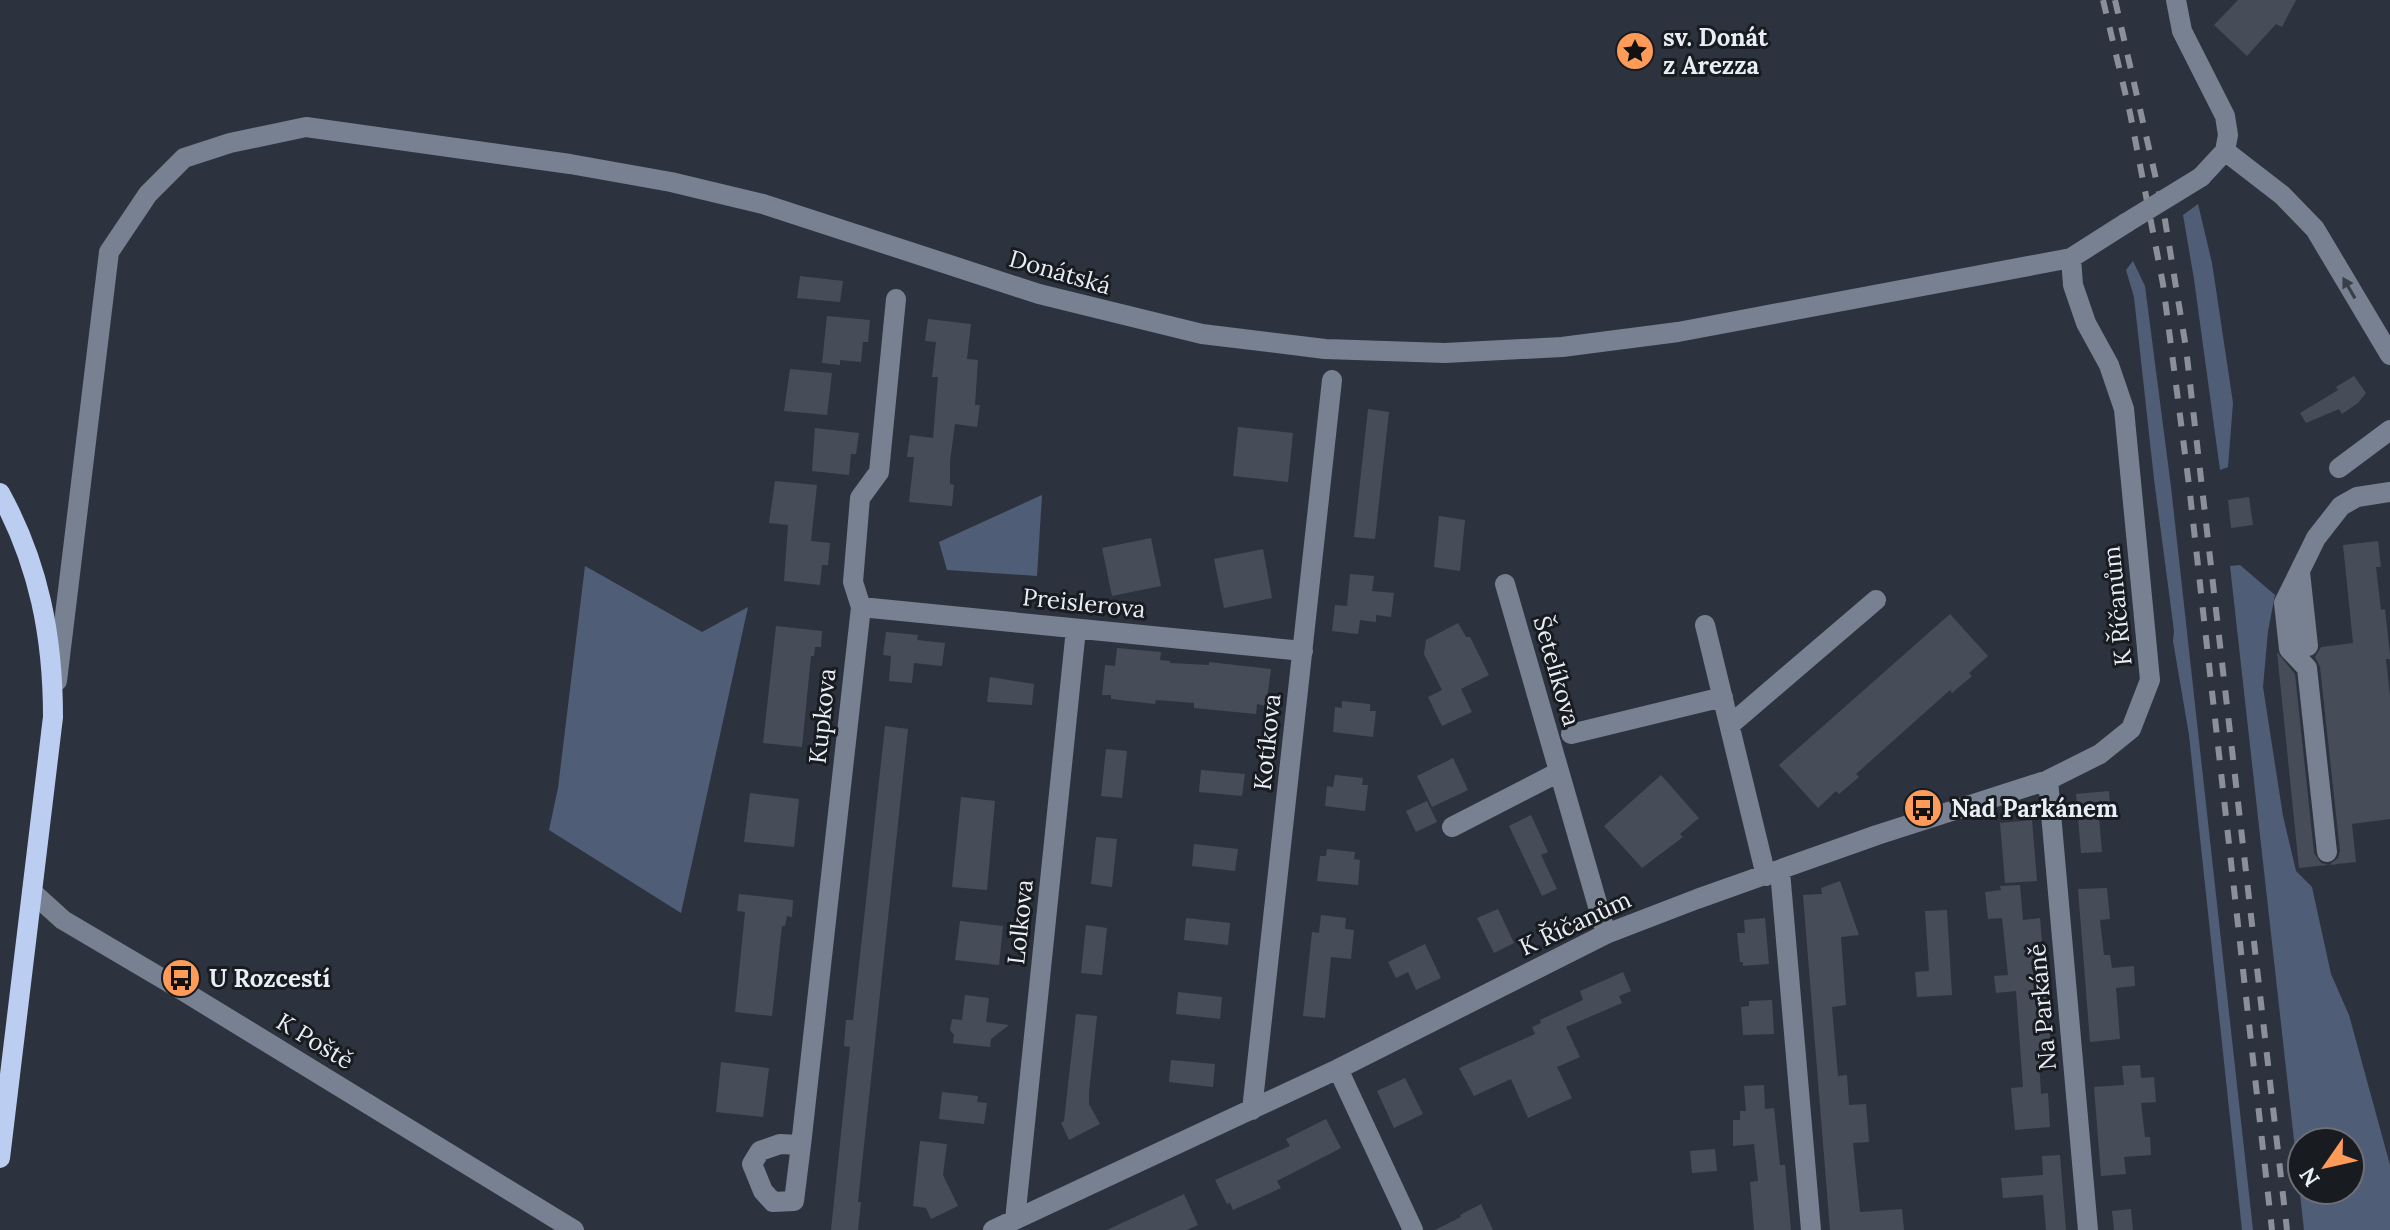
<svg xmlns="http://www.w3.org/2000/svg" width="2390" height="1230" viewBox="0 0 2390 1230" font-family="Lora,serif">
  <style>
    .green { fill: #505d76; fill-rule: evenodd }
    .building { fill: #464d59 }
    .lines { fill: none; stroke-linecap: round; stroke-linejoin: round }
    .minor { stroke: #778191; stroke-width: 20 }
    .major { stroke: #bbcef1; stroke-width: 20 }
    .rail { stroke: #8a8f99; stroke-width: 6; stroke-dasharray: 14 14; stroke-linecap: butt }
    .minor-bridge { stroke: #778191; stroke-width: 20 }
    .oneway { fill: #393f48 }
    .labels { text-anchor: middle; dominant-baseline: central; stroke-width: 6; stroke-linejoin: round; paint-order: stroke }
    .poi-label { font-size: 24px; font-weight: bold; fill: #e9edf5; stroke: #181b20; text-anchor: start }
    .street-label { font-size: 24px; fill: #e9edf5; stroke: #181b20 }
  </style>
  <rect width="100%" height="100%" fill="#2d333e"/>
  <path class="green" d="M 2198,204 L 2212,263 L 2233,403 L 2228,467 L 2220,470 L 2194,279 L 2183,215 Z
    M 2133,261 L 2145,286 L 2171,487 L 2253,1230 L 2242,1230 L 2189,735 L 2173,641 L 2174,631 L 2154,479 L 2134,297 L 2126,270 Z
    M 1042,495 L 1037,576 L 947,570 L 939,542 Z
    M 2240,565 L 2275,595 L 2268,631 L 2263,687 L 2283,816 L 2296,871 L 2312,887 L 2331,974 L 2349,1015 L 2390,1165 L 2390,1230 L 2304,1230 L 2230,566 ZM 2302,1142 L 2350,1142 L 2350,1190 L 2302,1190 Z
    M 585,566 L 702,632 L 748,607 L 681,913 L 549,830 L 558,788 Z"/>
  <path class="building" d="M 2238,0 L 2296,0 L 2282,27 L 2276,24 L 2247,56 L 2214,25 Z
    M 800,276 L 843,281 L 840,302 L 797,298 Z
    M 827,316 L 870,320 L 868,342 L 863,342 L 861,362 L 840,360 L 840,365 L 822,363 Z
    M 928,319 L 971,324 L 967,359 L 978,360 L 975,405 L 980,405 L 977,427 L 955,424 L 950,461 L 950,484 L 954,485 L 952,506 L 909,502 L 914,457 L 907,457 L 910,435 L 933,438 L 938,377 L 932,377 L 936,342 L 925,341 Z
    M 790,369 L 832,373 L 827,415 L 784,411 Z
    M 2354,376 L 2366,393 L 2358,403 L 2342,414 L 2339,409 L 2306,423 L 2300,413 L 2338,390 L 2336,387 Z
    M 1368,409 L 1389,412 L 1375,539 L 1354,537 Z
    M 1238,427 L 1293,433 L 1288,482 L 1233,476 Z
    M 815,428 L 859,433 L 856,454 L 851,454 L 849,475 L 812,471 Z
    M 775,481 L 817,485 L 811,541 L 830,543 L 828,565 L 822,565 L 820,585 L 784,581 L 788,525 L 769,523 Z
    M 2249,497 L 2253,525 L 2231,528 L 2228,500 Z
    M 1439,516 L 1465,520 L 1460,571 L 1434,567 Z
    M 1151,538 L 1161,586 L 1112,596 L 1102,548 Z
    M 2378,541 L 2381,567 L 2376,567 L 2381,610 L 2385,609 L 2390,655 L 2390,659 L 2386,659 L 2390,697 L 2390,819 L 2352,824 L 2356,862 L 2299,868 L 2277,652 L 2295,674 L 2314,853 L 2321,863 L 2329,865 L 2338,858 L 2340,851 L 2320,667 L 2315,657 L 2321,647 L 2353,643 L 2343,545 Z
    M 1263,549 L 1272,598 L 1224,608 L 1214,559 Z
    M 1350,574 L 1374,576 L 1372,591 L 1394,593 L 1391,617 L 1376,615 L 1376,622 L 1360,620 L 1358,634 L 1332,631 L 1335,605 L 1347,606 Z
    M 1950,614 L 1988,656 L 1969,673 L 1972,676 L 1952,693 L 1950,690 L 1856,774 L 1859,777 L 1839,794 L 1836,791 L 1818,808 L 1779,765 Z
    M 1458,623 L 1466,637 L 1470,637 L 1489,675 L 1461,689 L 1472,712 L 1442,726 L 1428,697 L 1442,690 L 1424,654 L 1426,640 Z
    M 776,626 L 822,631 L 821,647 L 815,647 L 814,656 L 811,656 L 802,747 L 763,743 Z
    M 886,632 L 918,635 L 917,640 L 945,643 L 942,666 L 914,663 L 912,683 L 889,681 L 891,656 L 883,655 Z
    M 1117,648 L 1161,652 L 1160,660 L 1170,661 L 1170,663 L 1209,665 L 1209,662 L 1271,669 L 1266,706 L 1257,704 L 1256,714 L 1194,708 L 1194,703 L 1156,700 L 1155,704 L 1111,699 L 1111,695 L 1102,695 L 1105,665 L 1115,666 Z
    M 990,677 L 1034,684 L 1032,705 L 987,702 Z
    M 1342,701 L 1370,704 L 1370,711 L 1376,711 L 1373,737 L 1333,732 L 1335,707 L 1342,708 Z
    M 885,726 L 908,729 L 858,1202 L 861,1202 L 858,1230 L 831,1230 L 850,1047 L 844,1046 L 846,1020 L 853,1020 Z
    M 1106,749 L 1127,751 L 1122,798 L 1101,796 Z
    M 1453,758 L 1468,790 L 1432,807 L 1417,776 Z
    M 1201,770 L 1245,774 L 1242,796 L 1199,792 Z
    M 1335,775 L 1363,778 L 1362,785 L 1368,785 L 1365,811 L 1325,806 L 1327,786 L 1333,787 Z
    M 1661,775 L 1699,818 L 1680,834 L 1683,837 L 1642,868 L 1604,826 Z
    M 2109,791 L 2111,817 L 2099,818 L 2102,852 L 2081,853 L 2076,794 Z
    M 750,793 L 799,799 L 794,847 L 744,842 Z
    M 961,797 L 995,801 L 987,890 L 952,887 Z
    M 1427,801 L 1437,822 L 1416,832 L 1406,811 Z
    M 1531,815 L 1548,852 L 1541,855 L 1557,889 L 1542,896 L 1509,826 Z
    M 2032,820 L 2037,881 L 2005,883 L 2000,823 Z
    M 1096,837 L 1117,839 L 1112,887 L 1091,884 Z
    M 1194,844 L 1238,849 L 1235,871 L 1192,866 Z
    M 1327,849 L 1355,852 L 1354,859 L 1360,860 L 1358,885 L 1317,881 L 1320,856 L 1326,856 Z
    M 1840,881 L 1859,935 L 1841,937 L 1846,1005 L 1832,1007 L 1838,1076 L 1847,1075 L 1849,1105 L 1866,1104 L 1869,1142 L 1853,1143 L 1860,1212 L 1902,1209 L 1904,1230 L 1830,1230 L 1803,895 L 1822,894 L 1821,888 Z
    M 2020,885 L 2023,920 L 2040,918 L 2052,1058 L 2039,1059 L 2041,1094 L 2048,1093 L 2050,1127 L 2015,1130 L 2011,1088 L 2023,1087 L 2016,991 L 1996,993 L 1994,976 L 2008,975 L 2002,918 L 1988,919 L 1985,892 L 2001,890 L 2000,886 Z
    M 2107,888 L 2110,919 L 2100,920 L 2104,955 L 2110,955 L 2112,968 L 2134,966 L 2135,986 L 2116,988 L 2120,1039 L 2090,1042 L 2078,889 Z
    M 739,894 L 793,900 L 792,917 L 787,916 L 785,926 L 782,926 L 772,1016 L 735,1012 L 745,912 L 737,911 Z
    M 1498,909 L 1514,943 L 1494,953 L 1477,918 Z
    M 1947,910 L 1952,995 L 1917,997 L 1915,972 L 1929,971 L 1925,911 Z
    M 1321,915 L 1346,918 L 1345,929 L 1354,930 L 1351,959 L 1331,957 L 1325,1018 L 1303,1016 L 1312,932 L 1319,933 Z
    M 1186,918 L 1230,923 L 1228,945 L 1184,940 Z
    M 1765,918 L 1769,964 L 1743,966 L 1743,962 L 1740,962 L 1737,933 L 1745,933 L 1744,920 Z
    M 960,921 L 1003,926 L 999,965 L 955,960 Z
    M 1086,925 L 1107,928 L 1102,975 L 1081,973 Z
    M 1425,944 L 1441,978 L 1416,990 L 1408,972 L 1396,978 L 1388,962 Z
    M 1623,972 L 1631,991 L 1619,996 L 1622,1003 L 1566,1027 L 1580,1057 L 1557,1067 L 1572,1098 L 1528,1118 L 1511,1079 L 1474,1096 L 1459,1068 L 1535,1034 L 1532,1027 L 1541,1023 L 1540,1020 L 1583,1000 L 1580,991 Z
    M 1178,992 L 1222,997 L 1220,1019 L 1176,1014 Z
    M 965,995 L 989,998 L 986,1022 L 1009,1025 L 991,1039 L 990,1047 L 953,1043 L 954,1035 L 950,1030 L 952,1019 L 962,1020 Z
    M 1772,1000 L 1774,1034 L 1743,1035 L 1741,1007 L 1749,1006 L 1749,1001 Z
    M 1076,1014 L 1097,1016 L 1089,1092 L 1089,1104 L 1100,1124 L 1069,1140 L 1061,1123 L 1064,1121 Z
    M 1171,1060 L 1215,1064 L 1213,1087 L 1169,1082 Z
    M 721,1062 L 769,1068 L 763,1117 L 716,1112 Z
    M 2140,1065 L 2141,1078 L 2154,1077 L 2156,1102 L 2141,1103 L 2145,1137 L 2150,1137 L 2151,1155 L 2124,1157 L 2126,1174 L 2101,1176 L 2094,1087 L 2124,1085 L 2122,1066 Z
    M 1405,1078 L 1423,1114 L 1394,1128 L 1377,1091 Z
    M 1764,1085 L 1765,1109 L 1774,1108 L 1780,1165 L 1785,1165 L 1791,1230 L 1754,1230 L 1750,1182 L 1758,1181 L 1754,1144 L 1733,1146 L 1733,1120 L 1740,1120 L 1740,1111 L 1746,1111 L 1744,1086 Z
    M 942,1092 L 978,1096 L 977,1102 L 987,1103 L 984,1124 L 939,1119 Z
    M 1326,1119 L 1341,1148 L 1277,1181 L 1281,1188 L 1233,1210 L 1230,1203 L 1227,1204 L 1215,1180 L 1290,1146 L 1286,1139 Z
    M 920,1141 L 947,1144 L 943,1175 L 958,1206 L 931,1219 L 926,1208 L 913,1206 Z
    M 1715,1149 L 1717,1171 L 1692,1173 L 1690,1151 Z
    M 2060,1155 L 2066,1230 L 2046,1230 L 2043,1195 L 2003,1198 L 2001,1178 L 2043,1175 L 2042,1156 Z
    M 1184,1194 L 1198,1225 L 1187,1230 L 1107,1230 Z
    M 1481,1204 L 1493,1230 L 1435,1230 L 1461,1217 L 1460,1215 Z
    M 2131,1209 L 2133,1230 L 2114,1230 L 2112,1211 Z"/>
  <g class="lines">
    <path class="minor" d="M 2176,0 L 2182,31 L 2225,116 L 2228,135 L 2225,151 L 2201,177
      M 2225,151 L 2282,195 L 2315,229 L 2390,355
      M 2339,468 L 2390,430
      M 2300,572 L 2308,646
      M 1505,584 L 1606,934
      M 861,607 L 1303,651
      M 1705,625 L 1766,876
      M 57,681 L 109,252 L 148,194 L 184,158 L 230,143 L 306,127 L 570,164 L 671,182 L 763,204 L 1039,294 L 1202,334 L 1325,349 L 1445,353 L 1562,347 L 1678,332 L 2071,258 L 2126,223
      M 1730,725 L 1876,600
      M 1571,734 L 1723,697
      M 2048,780 L 2088,1230
      M 1452,827 L 1559,772
      M 2327,852 L 2307,668 L 2289,649 L 2284,603 L 2316,538 L 2341,506 L 2357,497 L 2390,492
      M 1780,871 L 1811,1230
      M 32,892 L 63,920 L 180,989 L 574,1230
      M 1338,1069 L 1413,1230
      M 1252,1110 L 1332,380
      M 801,1145 L 780,1144 L 760,1151 L 752,1164 L 763,1191 L 773,1202 L 794,1201 L 801,1145 L 861,607 L 853,582 L 860,498 L 879,472 L 896,299
      M 1015,1220 L 1076,629
      M 993,1230 L 1338,1069 L 1606,934 L 1697,899 L 1877,835 L 2048,780 L 2100,754 L 2131,729 L 2150,680 L 2124,409 L 2109,365 L 2086,323 L 2073,285 L 2071,258"/>
    <path class="major" d="M 0,493 C 39,564 53,637 53,717 L 0,1158"/>
    <path class="rail" d="M 2103,0 L 2130,113 L 2163,284 L 2189,485 L 2272,1230
      M 2115,0 L 2164,214 L 2186,348 L 2287,1230"/>
    <path class="minor-bridge" d="M 2126,223 L 2201,177"/>
  </g>
  <defs><path id="oneway-solid" d="M-6-.8H1V-3.2L6.5 0L1 3.2V.8H-6Z" transform="scale(2)"/></defs>
  <use class="oneway" href="#oneway-solid" transform="translate(2349 288) rotate(-120)"/>
  <defs>
    <g id="sight-disc" transform="scale(2)"><circle r="9.5" fill="#fe9b59" stroke="#181b20"/><path d="M0-6L1.8-2.2L6-1.7L2.9 1.2L3.7 5.4L0 3.3L-3.7 5.4L-2.9 1.2L-6-1.7L-1.8-2.2Z" fill="#111"/></g>
    <g id="bus-disc" transform="scale(2)"><circle r="9.5" fill="#fe9b59" stroke="#181b20"/><path d="M-5-6H5V4H4V6H2V4H-2V6H-4V4H-5ZM-3.5-4V0h7V-4ZM-3.5 1.2v1.5H-2V1.2ZM2 1.2v1.5H3.5V1.2Z" fill="#111"/></g>
  </defs>
  <g fill-rule="evenodd">
    <use href="#sight-disc" x="1635" y="51"/>
    <use href="#bus-disc" x="1923" y="808"/>
    <use href="#bus-disc" x="181" y="978"/>
  </g>
  <g class="labels">
    <g class="poi-label">
      <text x="1663" y="37">sv. Donát<tspan x="1663" dy="28">z Arezza</tspan></text>
      <text x="1951" y="808">Nad Parkánem</text>
      <text x="209" y="978">U Rozcestí</text>
    </g>
    <g class="street-label">
      <text transform="translate(1060 272) rotate(16)">Donátská</text>
      <text transform="translate(1084 603) rotate(6)">Preislerova</text>
      <text transform="translate(2117 606) rotate(-96)">K Říčanům</text>
      <text transform="translate(1557 671) rotate(74)">Šetelíkova</text>
      <text transform="translate(822 716) rotate(-84)">Kupkova</text>
      <text transform="translate(1267 742) rotate(-84)">Kotíkova</text>
      <text transform="translate(1020 922) rotate(-84)">Lolkova</text>
      <text transform="translate(1575 923) rotate(-25)">K Říčanům</text>
      <text transform="translate(2042 1007) rotate(-95)">Na Parkáně</text>
      <text transform="translate(315 1041) rotate(31)">K Poště</text>
    </g>
  </g>
  <g transform="translate(2326 1166) rotate(236)"><circle r="38" fill="#181b20" stroke="#6c6f75" stroke-width="2"/>
  <path d="M0-6L14 30L0 20L-14 30Z" fill="#fe9b59"/>
  <text y="-12" font-size="22" font-weight="bold" text-anchor="middle" fill="#e9edf5">N</text>
  </g>
</svg>
